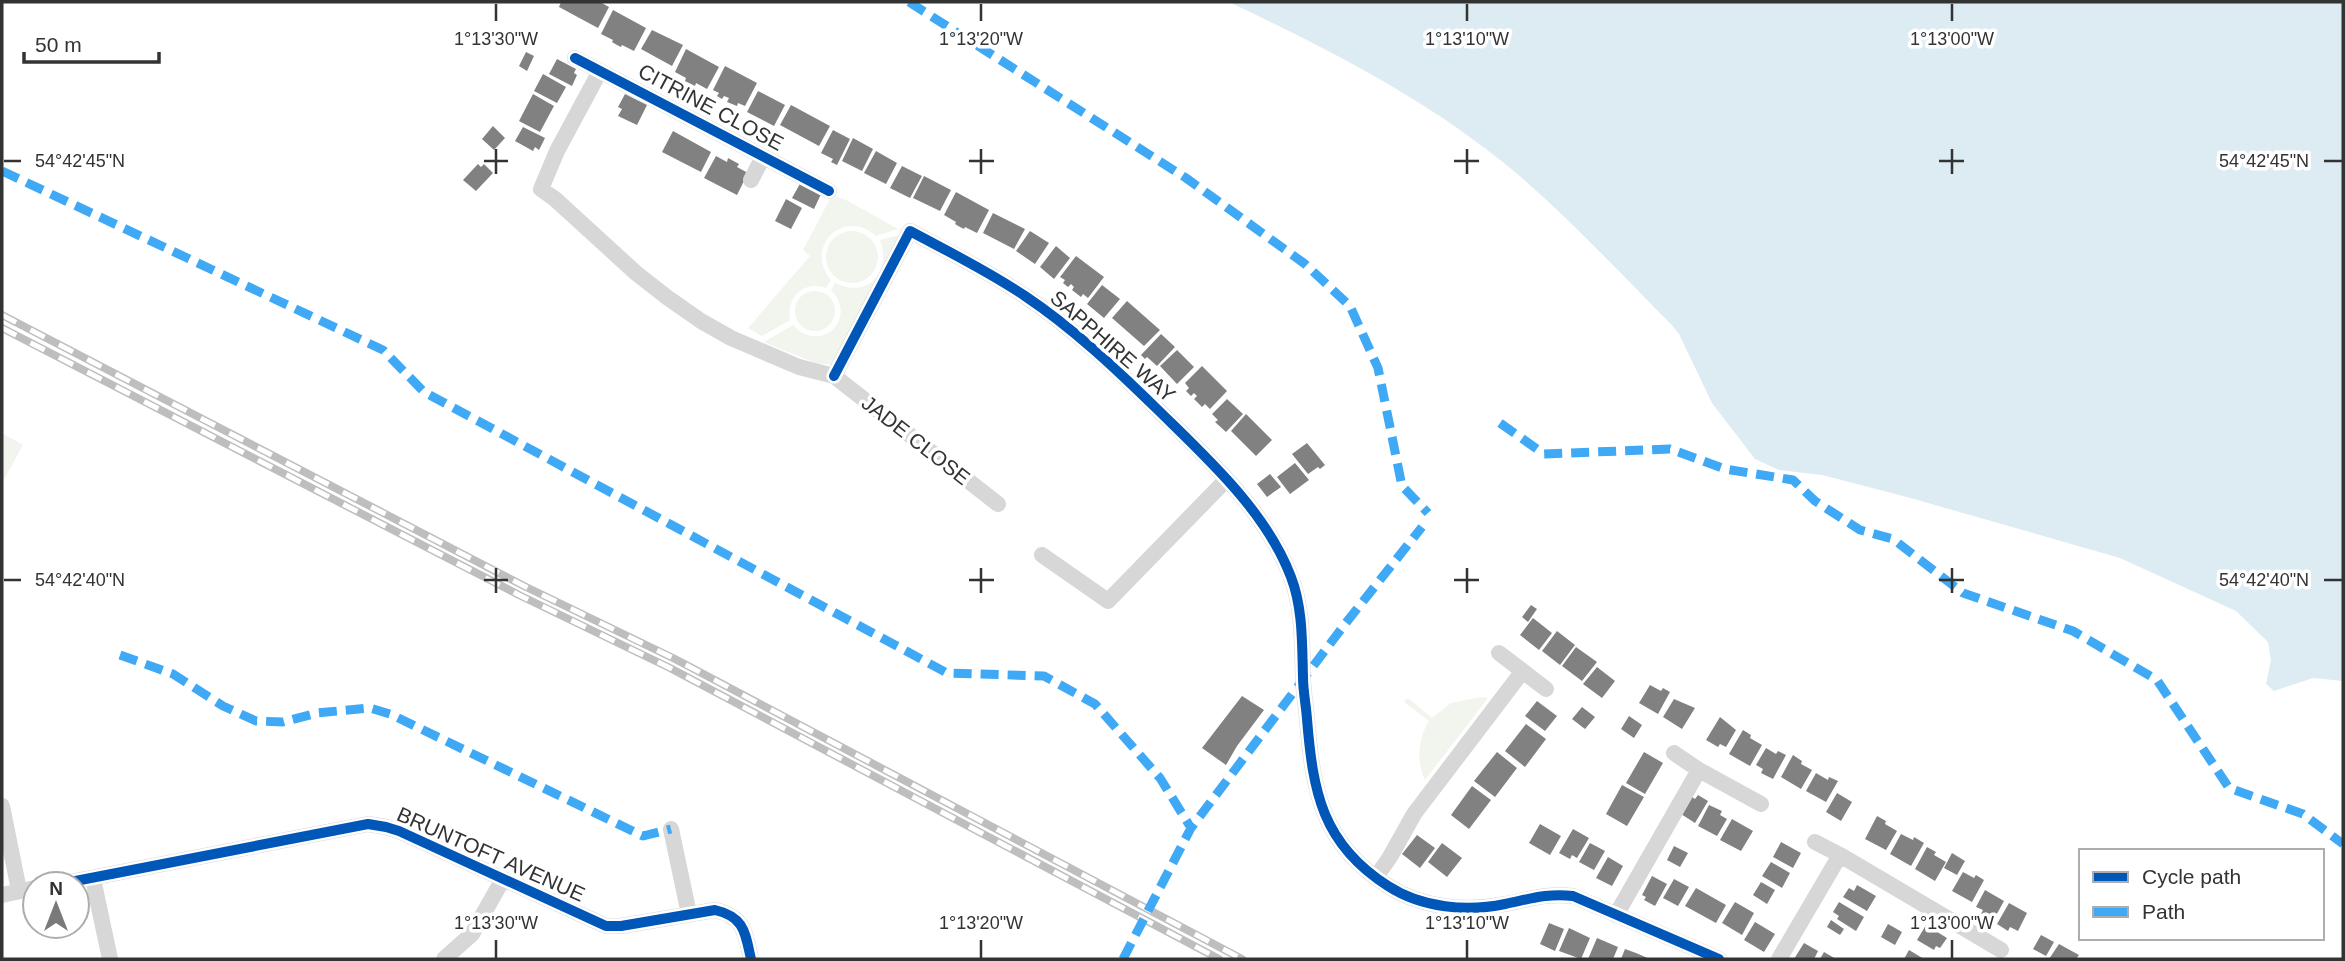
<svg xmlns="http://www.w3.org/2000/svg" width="2345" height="961" viewBox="0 0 2345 961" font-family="Arial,sans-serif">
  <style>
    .green { fill: #f1f5ed }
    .water { fill: #ddebf3 }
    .building { fill: #818181 }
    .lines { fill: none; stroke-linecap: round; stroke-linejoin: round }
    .minor { stroke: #d7d7d7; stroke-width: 16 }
    .rail-casing { stroke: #bebebe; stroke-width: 8 }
    .rail { stroke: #fff; stroke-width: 5; stroke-dasharray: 16; stroke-linecap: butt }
    .quiet { stroke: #3fa9f5; stroke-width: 9; stroke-dasharray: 18 9; stroke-linecap: butt }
    .cycleway-casing { stroke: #fff; stroke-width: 15 }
    .cycleway { stroke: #0057b8; stroke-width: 10 }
    .ticks { fill: none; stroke: #333; stroke-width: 2.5 }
    .labels { text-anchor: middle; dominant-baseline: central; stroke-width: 7; stroke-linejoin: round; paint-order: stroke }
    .street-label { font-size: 21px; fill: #333; stroke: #fff }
    .ticks-label { font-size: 18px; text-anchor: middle; fill: #333; stroke: #fff; stroke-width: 7; stroke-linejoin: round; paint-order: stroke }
  </style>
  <rect width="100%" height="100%" fill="#fff"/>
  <path class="green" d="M 832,195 L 846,200 L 898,229 L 876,236 C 844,207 803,247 831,280 L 826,288 C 804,280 786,297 790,320 L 762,336 L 748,328 L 810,256 L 803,250 Z
    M826 257a26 26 0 1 1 52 0a26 26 0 1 1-52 0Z
    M 903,234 L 834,365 L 815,363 L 764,342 L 793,325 C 820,355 859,319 831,290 L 835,283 C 868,299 892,272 880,240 Z
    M795 311a20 20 0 1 1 40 0a20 20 0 1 1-40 0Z
    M 2,433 L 23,445 L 2,483 Z
    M 1481,697 L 1488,698 L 1425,780 C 1416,759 1418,740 1429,721 L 1404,702 L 1408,698 L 1432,718 L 1451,703 Z"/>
  <path class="water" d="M 1229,2 L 2343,2 L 2343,681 L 2313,678 L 2274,691 L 2266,684 L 2271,660 L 2268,642 L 2236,611 L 2120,558 L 1907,497 L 1822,475 L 1779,470 L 1755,459 L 1712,403 L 1679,334 L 1671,324 C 1620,273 1570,219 1515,172 C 1429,100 1330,50 1229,2 Z"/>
  <path class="building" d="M 561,2 L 600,2 L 609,7 L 598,28 L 559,7 Z
    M 613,10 L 646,28 L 634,51 L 622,45 L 621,47 L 617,45 L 612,42 L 613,40 L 601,34 Z
    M 652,30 L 683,45 L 672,66 L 641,49 Z
    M 686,49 L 719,67 L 707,89 L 696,83 L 695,86 L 685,81 L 686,78 L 675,72 Z
    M 526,52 L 534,56 L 527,71 L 519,66 Z
    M 557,59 L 576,69 L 574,73 L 577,75 L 572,86 L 549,74 Z
    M 725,66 L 757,83 L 745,106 L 738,103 L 737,106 L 727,102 L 729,98 L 724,96 L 722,99 L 717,96 L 719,93 L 713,90 Z
    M 543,74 L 566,87 L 557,103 L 534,91 Z
    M 758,91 L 785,105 L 774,126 L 747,112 Z
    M 533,94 L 554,106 L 540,132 L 519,121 Z
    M 625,94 L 647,105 L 637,125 L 618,116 L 622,109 L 618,107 Z
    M 791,105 L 830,126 L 819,146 L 780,125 Z
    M 493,126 L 505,138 L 494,150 L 482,139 Z
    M 523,127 L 545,138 L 539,150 L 535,147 L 533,151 L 515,141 Z
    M 833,130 L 850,139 L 837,165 L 831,162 L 833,159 L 821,153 Z
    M 673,131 L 711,152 L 701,172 L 662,152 Z
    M 853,138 L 873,149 L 862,171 L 842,161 Z
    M 876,151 L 897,163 L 886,184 L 864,173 Z
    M 716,156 L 727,162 L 728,158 L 739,164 L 737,167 L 748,173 L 737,195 L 704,178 Z
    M 478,164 L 481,167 L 484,164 L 493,173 L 476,191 L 463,180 Z
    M 902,166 L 922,176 L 910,198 L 890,188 Z
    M 924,176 L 951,190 L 940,211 L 913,198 Z
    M 801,182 L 822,192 L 814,209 L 792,198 Z
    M 956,192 L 989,210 L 977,233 L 965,227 L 964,229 L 960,227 L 955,224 L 956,222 L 944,215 Z
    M 786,199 L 802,208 L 791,229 L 775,221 Z
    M 993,213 L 1025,229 L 1014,249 L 983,233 Z
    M 1030,231 L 1049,243 L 1035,264 L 1016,251 Z
    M 1056,246 L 1070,258 L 1054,279 L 1040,267 Z
    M 1076,256 L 1104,277 L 1088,298 L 1083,294 L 1081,297 L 1072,290 L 1074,287 L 1071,284 L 1068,287 L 1063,283 L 1065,280 L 1060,277 Z
    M 1102,285 L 1120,299 L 1104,318 L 1087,304 Z
    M 1127,301 L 1160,330 L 1144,346 L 1112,318 Z
    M 1161,334 L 1175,347 L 1157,366 L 1147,357 L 1145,359 L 1141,355 Z
    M 1177,350 L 1194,367 L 1177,384 L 1160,366 Z
    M 1202,366 L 1227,391 L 1210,409 L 1205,404 L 1202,407 L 1194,399 L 1197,396 L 1194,393 L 1191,396 L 1186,391 L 1189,388 L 1185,383 Z
    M 1227,399 L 1243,414 L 1226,432 L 1215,422 L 1218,420 L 1212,414 Z
    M 1246,414 L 1272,440 L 1256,456 L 1231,431 Z
    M 1307,443 L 1325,465 L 1320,469 L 1318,467 L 1308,474 L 1292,454 Z
    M 1295,463 L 1309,480 L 1290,494 L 1277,477 Z
    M 1270,474 L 1281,487 L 1267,497 L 1257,484 Z
    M 1531,605 L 1537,609 L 1528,622 L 1522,617 Z
    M 1533,618 L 1552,633 L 1539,650 L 1520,635 Z
    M 1557,631 L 1575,645 L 1560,665 L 1542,651 Z
    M 1576,647 L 1597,662 L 1582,681 L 1562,666 Z
    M 1597,667 L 1615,681 L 1602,698 L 1583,684 Z
    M 1650,685 L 1661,691 L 1663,688 L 1670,692 L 1658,714 L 1639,703 Z
    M 1242,696 L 1264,710 L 1237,746 L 1226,765 L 1202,748 Z
    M 1674,699 L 1695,708 L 1682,729 L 1663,717 Z
    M 1537,701 L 1557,716 L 1545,731 L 1525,716 Z
    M 1582,707 L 1595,717 L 1585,729 L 1572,719 Z
    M 1629,716 L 1642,725 L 1634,738 L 1621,729 Z
    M 1720,717 L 1736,730 L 1726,747 L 1720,744 L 1718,747 L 1706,740 Z
    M 1526,724 L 1546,739 L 1525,767 L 1505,751 Z
    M 1743,730 L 1751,735 L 1750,738 L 1762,745 L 1750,766 L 1729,754 Z
    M 1766,748 L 1776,754 L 1778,751 L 1786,755 L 1773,779 L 1761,773 L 1763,769 L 1756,765 Z
    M 1497,752 L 1517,768 L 1495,797 L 1474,781 Z
    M 1644,752 L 1663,763 L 1645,794 L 1626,783 Z
    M 1793,755 L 1802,761 L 1801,764 L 1812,770 L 1801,789 L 1781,777 Z
    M 1816,773 L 1828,780 L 1829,777 L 1838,781 L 1826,802 L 1806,791 Z
    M 1622,785 L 1644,797 L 1627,826 L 1606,814 Z
    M 1472,786 L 1491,800 L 1469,829 L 1451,815 Z
    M 1837,793 L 1852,802 L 1841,821 L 1826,812 Z
    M 1698,795 L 1708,801 L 1695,823 L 1681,814 L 1692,797 L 1695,799 Z
    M 1709,805 L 1722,811 L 1720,815 L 1727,819 L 1717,836 L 1698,826 Z
    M 1877,816 L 1886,821 L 1885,824 L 1897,831 L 1886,850 L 1865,839 Z
    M 1732,819 L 1753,831 L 1741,851 L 1720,840 Z
    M 1540,824 L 1561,836 L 1550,855 L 1529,843 Z
    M 1573,829 L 1589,838 L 1577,858 L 1572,855 L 1570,859 L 1559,853 Z
    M 1901,834 L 1913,840 L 1914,837 L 1924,843 L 1911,866 L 1890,854 Z
    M 1417,835 L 1435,848 L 1420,868 L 1402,854 Z
    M 1781,842 L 1801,853 L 1793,868 L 1773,857 Z
    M 1442,843 L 1462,858 L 1447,877 L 1428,862 Z
    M 1590,843 L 1605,851 L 1594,870 L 1579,862 Z
    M 1674,846 L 1688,853 L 1680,867 L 1667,860 Z
    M 1927,847 L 1936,852 L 1934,855 L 1946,862 L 1935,881 L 1915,869 Z
    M 1952,853 L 1965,861 L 1957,875 L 1944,868 Z
    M 1608,857 L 1623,866 L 1612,886 L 1596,878 Z
    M 1771,862 L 1790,873 L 1782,888 L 1762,876 Z
    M 1963,872 L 1974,878 L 1976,875 L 1984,880 L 1972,902 L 1952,891 Z
    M 1652,876 L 1667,884 L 1655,906 L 1644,900 L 1646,897 L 1642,895 Z
    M 1674,879 L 1689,887 L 1678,906 L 1663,898 Z
    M 1761,882 L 1775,890 L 1767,904 L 1753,895 Z
    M 1857,885 L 1876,896 L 1867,911 L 1843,897 L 1849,888 L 1854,891 Z
    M 1696,888 L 1726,905 L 1716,923 L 1685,906 Z
    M 1985,890 L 2004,901 L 1993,921 L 1981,914 L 1983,910 L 1976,907 Z
    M 1735,902 L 1754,913 L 1742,935 L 1722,923 Z
    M 1839,902 L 1864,917 L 1856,931 L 1837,919 L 1839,916 L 1833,912 Z
    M 2009,903 L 2027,913 L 2018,931 L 2010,927 L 2008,931 L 1997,924 Z
    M 1831,920 L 1844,929 L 1840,935 L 1827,927 Z
    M 1755,922 L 1775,934 L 1764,952 L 1744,940 Z
    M 1549,923 L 1564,929 L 1555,951 L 1540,944 Z
    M 1888,924 L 1902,932 L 1895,945 L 1881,937 Z
    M 1926,925 L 1947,938 L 1940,948 L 1936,946 L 1934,950 L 1917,940 Z
    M 1569,928 L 1590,938 L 1581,959 L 1559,951 Z
    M 2041,935 L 2054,942 L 2046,956 L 2033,949 Z
    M 1597,938 L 1618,947 L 1613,959 L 1588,959 Z
    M 1804,943 L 1818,951 L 1814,959 L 1794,959 Z
    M 2059,944 L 2079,955 L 2076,959 L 2049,959 Z
    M 1625,949 L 1636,953 L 1650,959 L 1621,959 Z
    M 1909,950 L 1924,959 L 1904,959 Z
    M 1824,952 L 1836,959 L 1820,959 Z"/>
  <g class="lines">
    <path class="minor" d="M 575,58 L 829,191
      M 600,71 L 557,151 L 541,189 L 555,199 L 636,273 L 668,298 L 701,321 L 731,338 L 799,367 L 834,376 L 998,504
      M 751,180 L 763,157
      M 834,376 L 910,231 C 949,252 988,271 1025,296 C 1073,328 1116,369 1157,409 C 1207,458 1266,511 1291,577 C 1303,608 1302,644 1303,677 C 1303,691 1306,705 1307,719 C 1313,792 1322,844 1388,886 C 1422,908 1467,912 1505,904 C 1530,899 1547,893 1573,896 L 1719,959
      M 1042,555 L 1108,601 L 1226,480
      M 1499,653 L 1546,689
      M 1674,753 L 1699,770
      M 2,806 L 19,890
      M 671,829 L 689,914
      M 1815,842 L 1840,855
      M 1376,877 L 1390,857 L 1414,814 L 1522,672
      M 93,879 L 110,959
      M 60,884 L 368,824 L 386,827 L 399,831 L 606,926 L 621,926 L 715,910 C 745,917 745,933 751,959
      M 2,895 L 35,888
      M 1616,915 L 1699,770 L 1761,804
      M 444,959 L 472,934 L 503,879
      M 1779,959 L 1840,855 L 2001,950"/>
    <g class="rail-casing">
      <path id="rail" d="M 2,315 L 524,586 L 675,659 L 1242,959
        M 2,328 L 519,595 L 670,668 L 1219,959"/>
    </g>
    <use href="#rail" class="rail"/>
    <path class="quiet" d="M 909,2 L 1186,178 L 1305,264 L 1350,306 L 1378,368 L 1402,486 L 1428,513
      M 2,171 L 383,350 L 424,392 L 947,673 L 1044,676 L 1095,704 L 1160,778 L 1191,828
      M 1500,423 L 1544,454 L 1670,449 L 1725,469 L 1793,480 L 1815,501 L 1860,530 L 1893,539 L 1963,593 L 2073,631 L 2157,680 L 2229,788 L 2303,814 L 2343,844
      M 120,655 L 173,674 L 223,706 L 256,721 L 283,722 L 317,713 L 370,708 L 390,714 L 643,836 L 671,829
      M 1123,959 L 1191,828 L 1345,624 L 1422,527"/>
    <g class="cycleway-casing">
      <path id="cycleway" d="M 575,58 L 829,191
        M 834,376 L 910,231 C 949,252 988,271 1025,296 C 1073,328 1116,369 1157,409 C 1207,458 1266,511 1291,577 C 1303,608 1302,644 1303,677 C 1303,691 1306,705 1307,719 C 1313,792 1322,844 1388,886 C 1422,908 1467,912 1505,904 C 1530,899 1547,893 1573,896 L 1719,959
        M 60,884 L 368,824 L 386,827 L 399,831 L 606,926 L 621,926 L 715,910 C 745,917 745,933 751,959"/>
    </g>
    <use href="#cycleway" class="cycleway"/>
  </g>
  <path class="ticks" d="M 496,4 L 496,21M 981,4 L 981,21M 1467,4 L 1467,21M 1952,4 L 1952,21M 496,149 L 496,174M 981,149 L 981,174M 1467,149 L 1467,174M 1952,149 L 1952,174M 4,161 L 21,161M 484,161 L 508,161M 969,161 L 994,161M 1454,161 L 1479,161M 1939,161 L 1964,161M 2324,161 L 2342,161M 496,568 L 496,593M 981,568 L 981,593M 1467,568 L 1467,593M 1952,568 L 1952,593M 4,580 L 21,580M 484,580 L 508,580M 969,580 L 994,580M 1454,580 L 1479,580M 1939,580 L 1964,580M 2324,580 L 2342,580M 496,940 L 496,958M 981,940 L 981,958M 1467,940 L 1467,958M 1952,940 L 1952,958"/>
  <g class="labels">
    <g class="street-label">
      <text transform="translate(711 107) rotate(28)">CITRINE CLOSE</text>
      <text transform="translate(1113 346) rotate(41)">SAPPHIRE WAY</text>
      <text transform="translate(916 440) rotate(38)">JADE CLOSE</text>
      <text transform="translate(491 854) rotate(24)">BRUNTOFT AVENUE</text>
    </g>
  </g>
  <g class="ticks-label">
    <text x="496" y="45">1°13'30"W</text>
    <text x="981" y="45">1°13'20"W</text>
    <text x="1467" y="45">1°13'10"W</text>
    <text x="1952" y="45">1°13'00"W</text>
    <text x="80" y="167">54°42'45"N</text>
    <text x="2264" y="167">54°42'45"N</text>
    <text x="80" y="586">54°42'40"N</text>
    <text x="2264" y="586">54°42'40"N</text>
    <text x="496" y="929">1°13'30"W</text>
    <text x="981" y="929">1°13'20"W</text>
    <text x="1467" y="929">1°13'10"W</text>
    <text x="1952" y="929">1°13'00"W</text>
  </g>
  <rect width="2345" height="961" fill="none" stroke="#333333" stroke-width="7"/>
  <rect x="2079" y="849" width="245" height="91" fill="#ffffff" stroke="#adadad" stroke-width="2"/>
  <rect x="2093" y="872" width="35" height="10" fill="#0057b8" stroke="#adadad" stroke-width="2"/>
  <text x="2142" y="884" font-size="21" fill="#333333">Cycle path</text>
  <rect x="2093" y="907" width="35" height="10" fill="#3fa9f5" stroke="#adadad" stroke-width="2"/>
  <text x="2142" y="919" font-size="21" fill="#333333">Path</text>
  <g transform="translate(56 905)"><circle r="33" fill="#ffffff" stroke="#adadad" stroke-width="2"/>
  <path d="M0-5L12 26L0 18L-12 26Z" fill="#7a7a7a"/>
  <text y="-10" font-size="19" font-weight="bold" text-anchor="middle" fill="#333333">N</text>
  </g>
  <path d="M24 52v10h135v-10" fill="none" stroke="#333333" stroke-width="3.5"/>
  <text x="35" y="52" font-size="21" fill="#333333" stroke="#ffffff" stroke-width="5" paint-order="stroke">50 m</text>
</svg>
